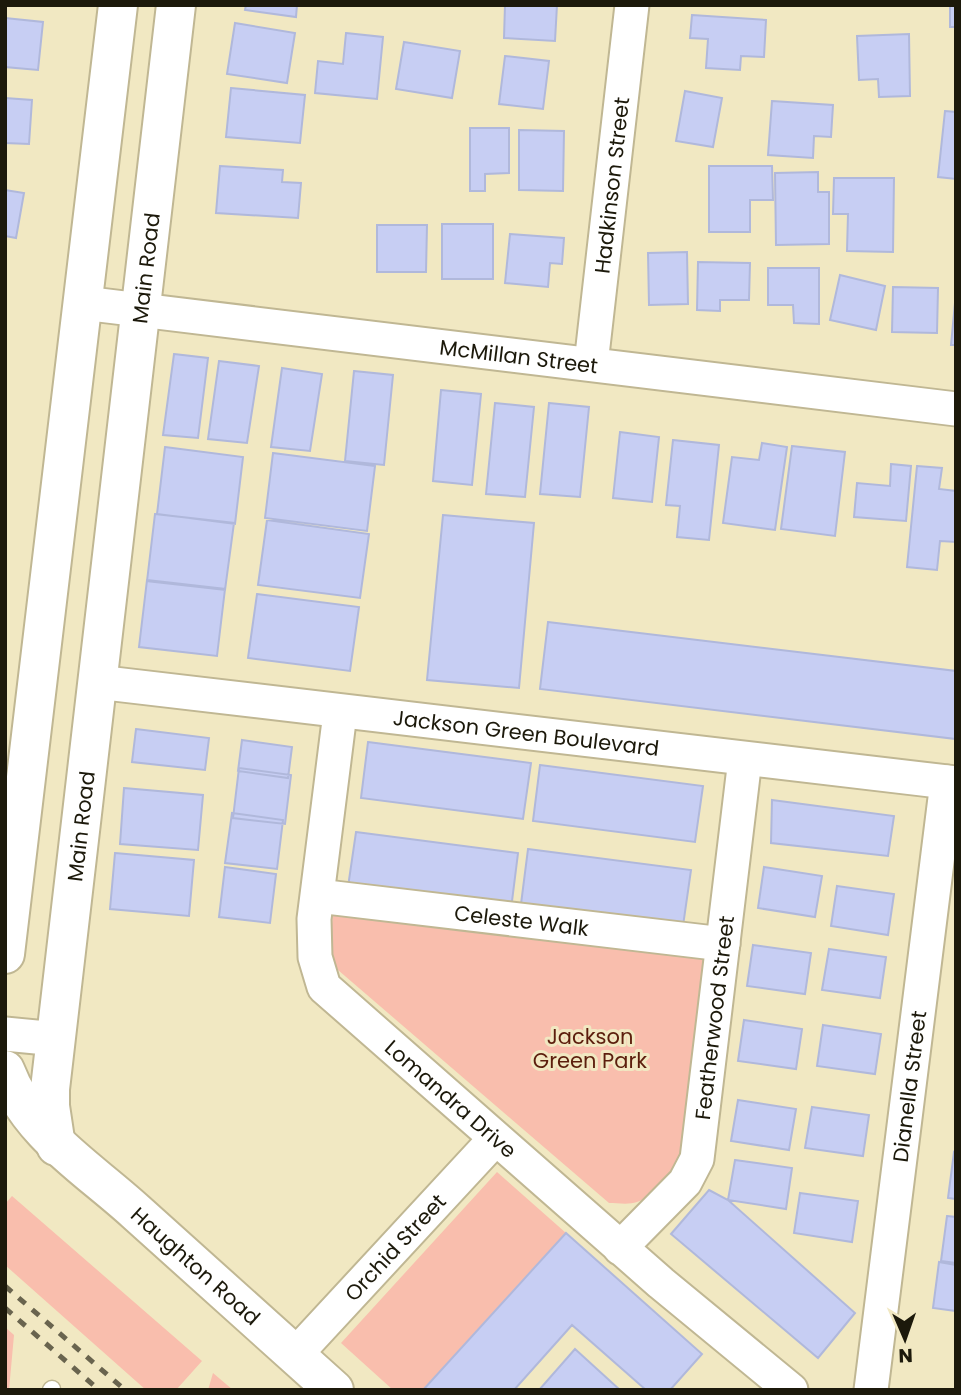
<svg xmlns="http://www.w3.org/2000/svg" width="961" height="1395" viewBox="0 0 961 1395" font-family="Poppins,sans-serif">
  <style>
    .green { fill: #f9bead }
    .building { fill: #c7cef3; stroke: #b0b8db; stroke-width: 2 }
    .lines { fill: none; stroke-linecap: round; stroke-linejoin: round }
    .lane-casing { stroke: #c0b793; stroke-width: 19 }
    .street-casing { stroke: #c0b793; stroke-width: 37 }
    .secondary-casing { stroke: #c0b793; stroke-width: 42 }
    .lane { stroke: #fff; stroke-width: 16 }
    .street { stroke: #fff; stroke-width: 33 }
    .secondary { stroke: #fff; stroke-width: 38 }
    .rail { stroke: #69644e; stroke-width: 5; stroke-dasharray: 9 9; stroke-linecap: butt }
    .labels { text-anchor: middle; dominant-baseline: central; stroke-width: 6; stroke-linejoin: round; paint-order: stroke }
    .street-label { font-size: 21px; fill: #1c190b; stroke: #f1e8c2 }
    .park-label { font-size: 21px; fill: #5c1e0d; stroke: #f1e8c2 }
  </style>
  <rect width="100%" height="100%" fill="#f1e8c2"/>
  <path class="green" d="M 333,909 L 708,955 L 686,1144 C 677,1167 662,1194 637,1202 C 629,1205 617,1203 609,1203 L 338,970 L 330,955 Z
    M 497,1172 L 566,1233 L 423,1390 L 393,1390 L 341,1343 Z
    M 12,1196 L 202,1361 L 176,1390 L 146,1390 L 5,1265 L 5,1204 Z
    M 5,1327 L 14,1335 L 9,1390 L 5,1390 Z
    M 213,1373 L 233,1390 L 208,1390 Z"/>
  <path class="building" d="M 246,5 L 297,5 L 296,17 L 245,10 Z
    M 505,5 L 557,5 L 555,41 L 504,38 Z
    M 950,5 L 956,5 L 956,27 L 950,27 Z
    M 692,15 L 766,20 L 764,57 L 741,56 L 740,70 L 706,68 L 708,39 L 690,38 Z
    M 5,18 L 43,22 L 38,70 L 5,67 Z
    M 235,23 L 295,33 L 287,83 L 227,74 Z
    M 346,33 L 383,37 L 377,99 L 315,93 L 318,61 L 343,64 Z
    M 909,34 L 910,96 L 879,97 L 878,79 L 859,80 L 857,36 Z
    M 404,42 L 460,51 L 452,98 L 396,89 Z
    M 505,56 L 549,61 L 543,109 L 499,104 Z
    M 231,88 L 305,95 L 300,143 L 226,137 Z
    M 685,91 L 722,98 L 713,147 L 676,141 Z
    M 5,98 L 32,100 L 29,144 L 5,143 Z
    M 772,101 L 833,105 L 831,137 L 814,136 L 813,158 L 768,155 Z
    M 945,111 L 956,112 L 956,179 L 938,177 Z
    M 470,128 L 509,128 L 509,173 L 485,174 L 485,191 L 470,191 Z
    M 519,130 L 564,131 L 563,191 L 519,190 Z
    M 220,166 L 283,170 L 282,182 L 301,183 L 298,218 L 216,213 Z
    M 709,166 L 772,166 L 773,200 L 750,200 L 750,232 L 709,232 Z
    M 818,172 L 818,192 L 829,192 L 829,244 L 776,245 L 775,173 Z
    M 834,178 L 894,178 L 893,252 L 847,251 L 848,214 L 833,214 Z
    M 5,190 L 24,193 L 16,238 L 5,236 Z
    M 442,224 L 493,224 L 493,279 L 442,279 Z
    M 377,225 L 427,225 L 426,272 L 377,272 Z
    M 510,234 L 564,238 L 562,264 L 550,263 L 548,287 L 505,283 Z
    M 687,252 L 688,304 L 649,305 L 648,253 Z
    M 698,262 L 750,263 L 749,300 L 720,300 L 720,311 L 697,310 Z
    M 768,268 L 819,268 L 819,324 L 794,323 L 793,305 L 768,305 Z
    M 840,275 L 885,286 L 876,330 L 830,320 Z
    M 893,287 L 938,288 L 937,333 L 892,332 Z
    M 956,292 L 956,345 L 951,345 Z
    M 174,354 L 208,358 L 198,438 L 163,435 Z
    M 219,361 L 259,366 L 247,443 L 208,439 Z
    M 282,368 L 322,374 L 310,451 L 271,447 Z
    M 354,371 L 393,375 L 384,465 L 345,461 Z
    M 441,390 L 481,394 L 472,485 L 433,481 Z
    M 495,403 L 534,407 L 525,497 L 486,494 Z
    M 549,403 L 589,407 L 580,497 L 540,494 Z
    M 620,432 L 659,437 L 652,502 L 613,498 Z
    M 673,440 L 719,445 L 709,540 L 677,537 L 680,506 L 666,505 Z
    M 762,443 L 787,447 L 775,530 L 723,523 L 732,457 L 759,460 Z
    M 792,446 L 845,452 L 835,536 L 781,529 Z
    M 165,447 L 243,457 L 235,524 L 157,514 Z
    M 273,453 L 375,466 L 367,531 L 265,518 Z
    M 891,464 L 911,466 L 906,521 L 854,517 L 857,483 L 890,486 Z
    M 917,466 L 942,468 L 939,489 L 956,491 L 956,542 L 940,541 L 937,570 L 907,567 Z
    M 155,514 L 234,523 L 225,590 L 147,581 Z
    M 443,515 L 534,523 L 519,688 L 427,680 Z
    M 267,520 L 369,534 L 360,598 L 258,585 Z
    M 147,580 L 225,589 L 217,656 L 139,647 Z
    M 257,594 L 359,607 L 350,671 L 248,658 Z
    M 548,622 L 956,671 L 956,739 L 540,689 Z
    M 136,729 L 209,738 L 205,770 L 132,762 Z
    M 242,740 L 292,747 L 288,778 L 238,771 Z
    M 368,742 L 531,763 L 523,819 L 361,798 Z
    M 540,765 L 703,786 L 695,842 L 533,821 Z
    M 239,768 L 291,775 L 285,824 L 233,818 Z
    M 124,788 L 203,795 L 198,850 L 120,844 Z
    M 772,800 L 894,816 L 888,856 L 771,843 Z
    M 232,813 L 283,820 L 277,869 L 225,863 Z
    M 356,832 L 518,853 L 511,909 L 348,887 Z
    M 528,849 L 691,870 L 683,926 L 521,904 Z
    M 115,853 L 194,860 L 189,916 L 110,909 Z
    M 225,867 L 276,874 L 270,923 L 219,917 Z
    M 764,867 L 822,876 L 815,917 L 758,908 Z
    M 837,886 L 894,894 L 888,935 L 831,926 Z
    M 753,945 L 811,953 L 805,994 L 747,986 Z
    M 829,949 L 886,957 L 880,998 L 822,990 Z
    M 744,1020 L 802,1029 L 796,1069 L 738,1061 Z
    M 823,1025 L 881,1034 L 875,1074 L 817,1066 Z
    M 738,1100 L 796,1109 L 789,1150 L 731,1141 Z
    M 812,1107 L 869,1115 L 863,1156 L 805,1148 Z
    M 954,1152 L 956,1153 L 956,1199 L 948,1198 Z
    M 735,1160 L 792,1168 L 786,1209 L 728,1200 Z
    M 709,1190 L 728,1200 L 855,1313 L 818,1358 L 671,1234 Z
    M 800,1193 L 858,1201 L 852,1242 L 794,1233 Z
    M 947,1216 L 956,1217 L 956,1263 L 941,1261 Z
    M 566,1233 L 702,1354 L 670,1390 L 646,1390 L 572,1325 L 514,1390 L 423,1390 Z
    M 939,1262 L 956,1265 L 956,1311 L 933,1308 Z
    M 575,1349 L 620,1390 L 539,1390 Z"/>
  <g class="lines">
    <g class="lane-casing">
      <path id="lane" d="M 51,1390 L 52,1389"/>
    </g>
    <g class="street-casing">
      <g id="street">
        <path id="s1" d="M 83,303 L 956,409"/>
        <path id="s2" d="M 591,364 L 632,5"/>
        <path id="s3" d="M 97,682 L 956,783"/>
        <path id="s4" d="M 340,713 L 314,919 L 315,957 L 324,987 L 661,1283 L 791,1390"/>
        <path id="s5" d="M 318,896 L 723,944"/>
        <path d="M 5,1034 L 57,1039"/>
        <path id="s6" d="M 620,1248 L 685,1182 L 697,1159 L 745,759"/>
        <path id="s7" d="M 295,1355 L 495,1139"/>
        <path id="s8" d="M 871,1390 L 947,782"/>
      </g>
    </g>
    <g class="secondary-casing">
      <g id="secondary">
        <path d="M 5,954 L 118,5"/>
        <path id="s9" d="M 5,1070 C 29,1134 88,1168 136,1212 C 202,1271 268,1330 334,1390"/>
        <path id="s10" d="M 56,1146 L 50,1106 L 50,1089 L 176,5"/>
      </g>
    </g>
    <use href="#lane" class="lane"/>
    <use href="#street" class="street"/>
    <use href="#secondary" class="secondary"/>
    <path class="rail" d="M 5,1286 L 125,1390
      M 5,1308 L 99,1390"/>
  </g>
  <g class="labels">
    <g class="street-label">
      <text stroke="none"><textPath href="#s2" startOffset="180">Hadkinson Street</textPath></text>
      <text stroke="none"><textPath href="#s10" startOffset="884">Main Road</textPath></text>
      <text stroke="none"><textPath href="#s1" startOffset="439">McMillan Street</textPath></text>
      <text stroke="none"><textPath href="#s3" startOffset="432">Jackson Green Boulevard</textPath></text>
      <text stroke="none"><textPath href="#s10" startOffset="322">Main Road</textPath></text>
      <text stroke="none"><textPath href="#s5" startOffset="205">Celeste Walk</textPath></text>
      <text stroke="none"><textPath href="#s6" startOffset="261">Featherwood Street</textPath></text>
      <text stroke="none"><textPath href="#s8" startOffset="306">Dianella Street</textPath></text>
      <text stroke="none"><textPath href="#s4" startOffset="446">Lomandra Drive</textPath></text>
      <text stroke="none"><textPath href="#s7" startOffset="147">Orchid Street</textPath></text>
      <text stroke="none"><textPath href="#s9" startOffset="276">Haughton Road</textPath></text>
    </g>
    <g class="park-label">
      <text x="590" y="1036">Jackson<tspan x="590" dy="24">Green Park</tspan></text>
    </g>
  </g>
  <rect width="961" height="1395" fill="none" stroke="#1c190b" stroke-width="14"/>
  <g transform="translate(905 1339) rotate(178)" stroke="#f1e8c2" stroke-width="5" paint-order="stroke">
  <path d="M0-5L12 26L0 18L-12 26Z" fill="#1c190b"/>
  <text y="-10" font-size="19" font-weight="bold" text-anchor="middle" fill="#1c190b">N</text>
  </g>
</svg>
